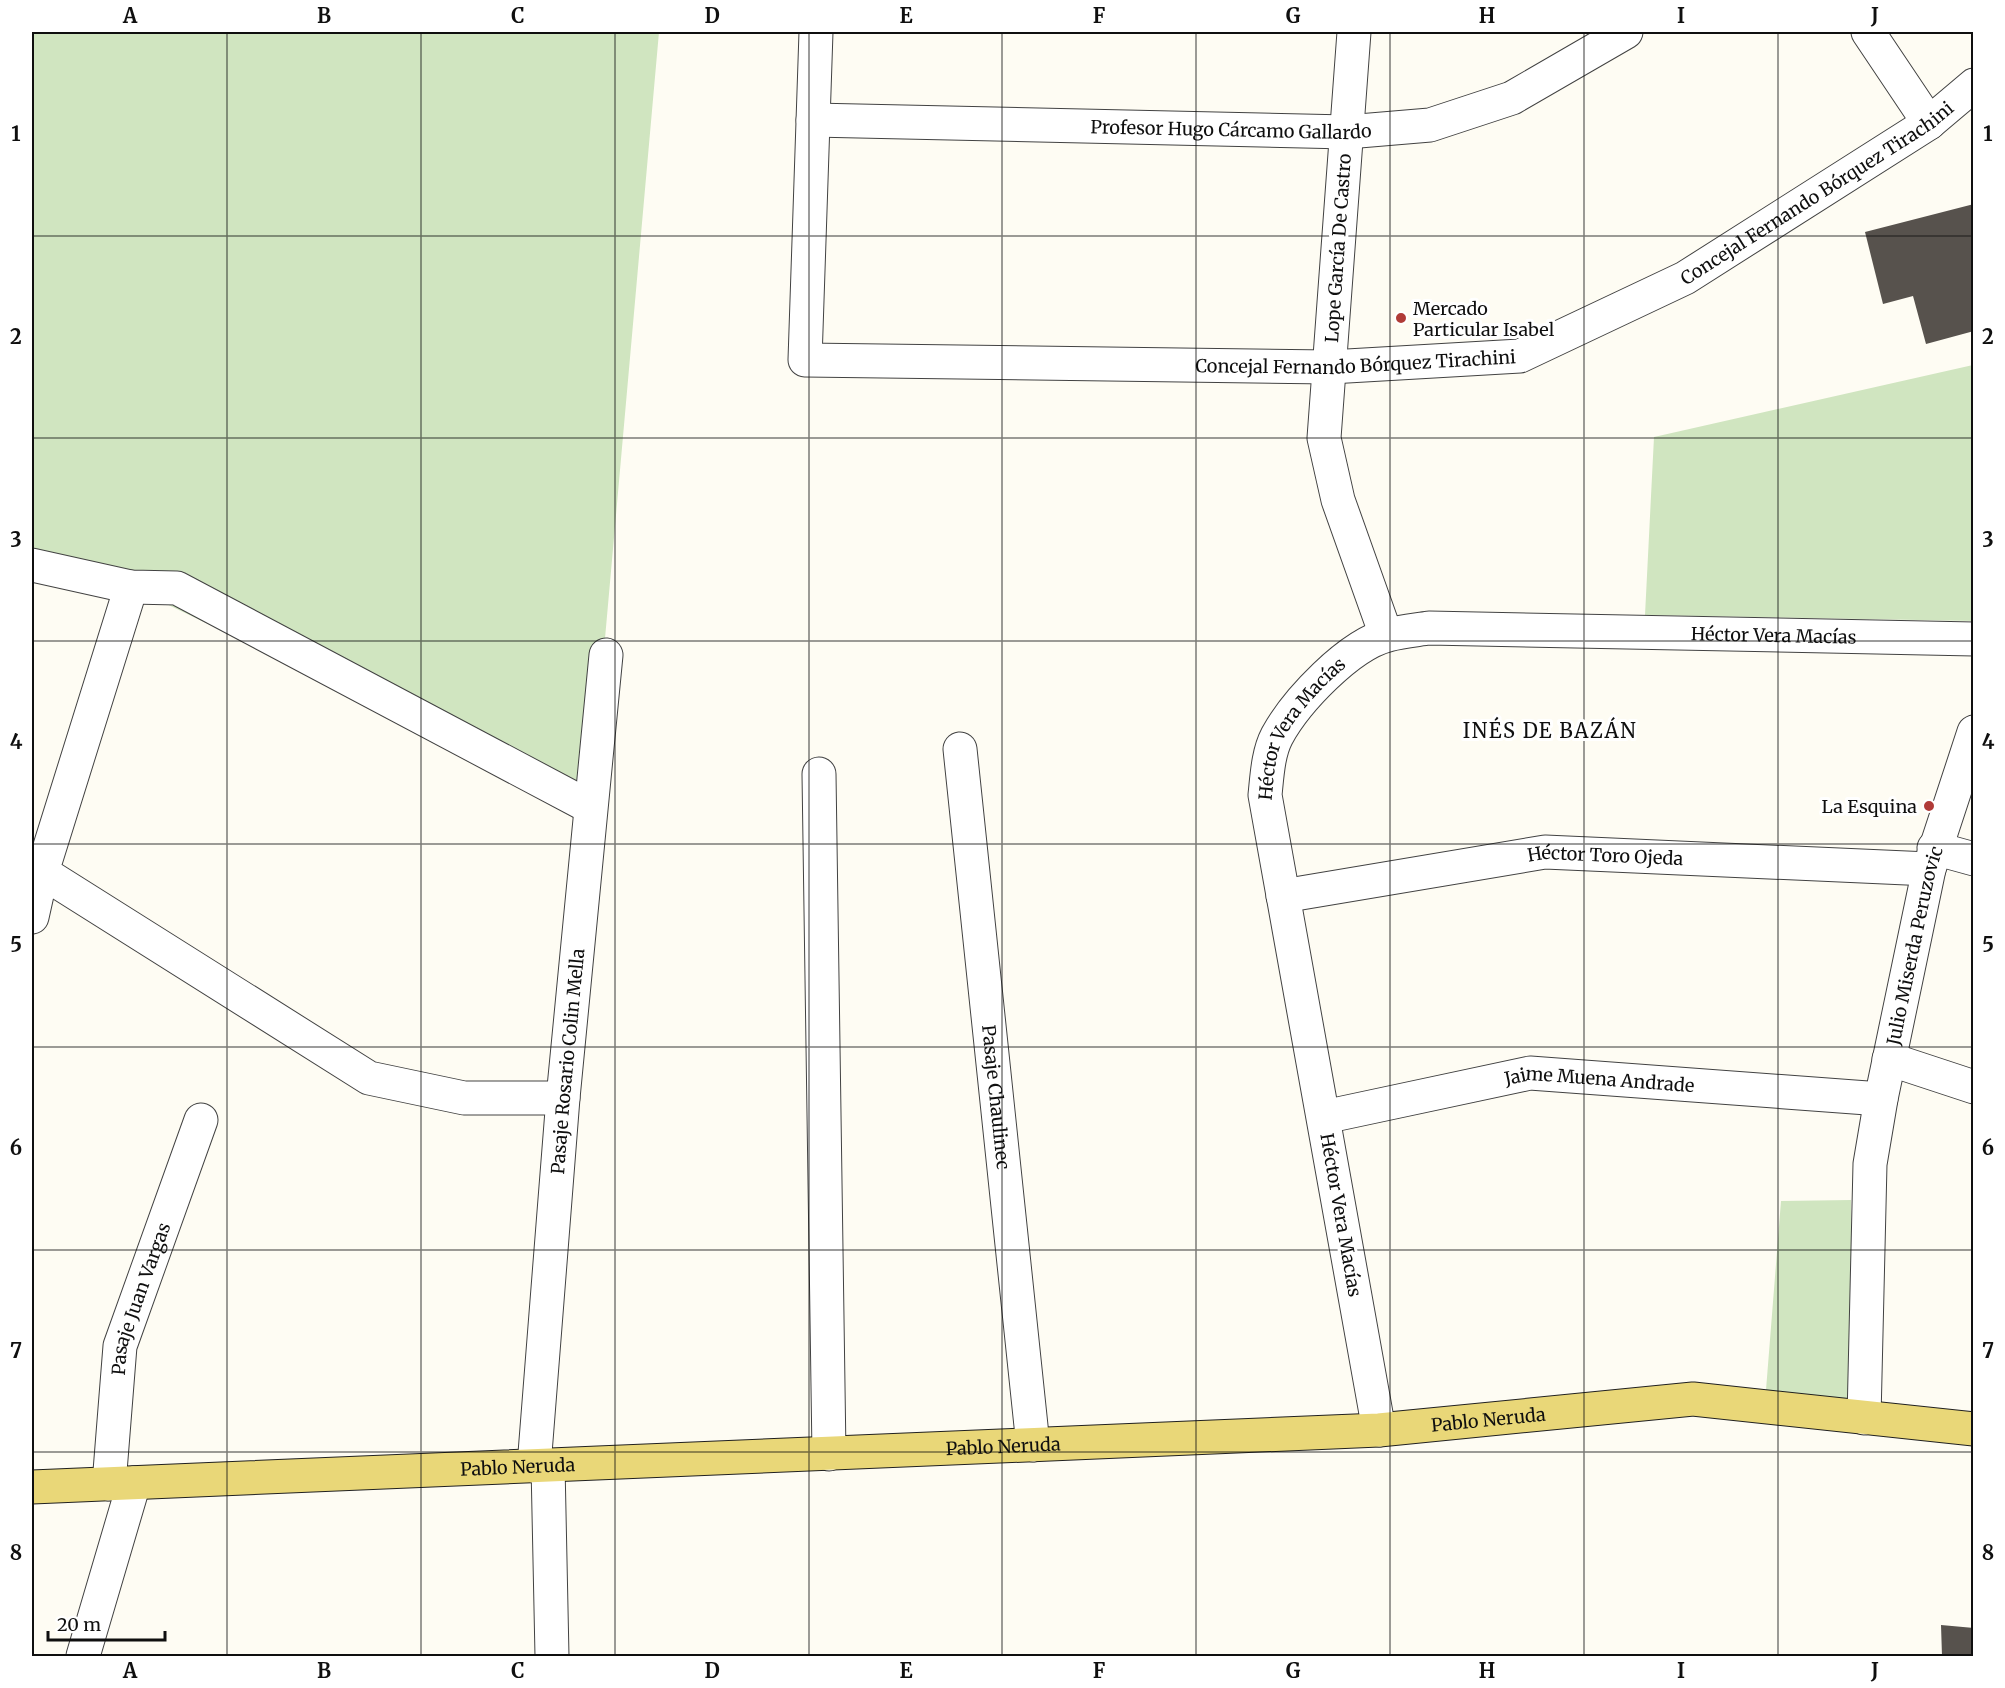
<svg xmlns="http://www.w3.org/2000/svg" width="2005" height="1688" viewBox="0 0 2005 1688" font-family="Merriweather,serif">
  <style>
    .green { fill: #d0e5c0 }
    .building { fill: #57524d }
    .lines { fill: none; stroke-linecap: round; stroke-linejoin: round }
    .minor-casing { stroke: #424242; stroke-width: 35 }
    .major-casing { stroke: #202020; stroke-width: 35 }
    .minor { stroke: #fff; stroke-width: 33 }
    .major { stroke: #e9d778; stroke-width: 33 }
    .grid { fill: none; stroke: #0f0f0f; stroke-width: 1.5; stroke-opacity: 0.55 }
    .poi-dot { fill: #b03b37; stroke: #fff; stroke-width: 2 }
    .labels { text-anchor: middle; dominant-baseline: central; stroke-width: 6; stroke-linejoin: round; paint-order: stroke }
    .street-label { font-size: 18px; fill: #0f0f0f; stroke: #fff }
    .poi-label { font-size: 18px; fill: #0f0f0f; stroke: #fff; text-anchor: start }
    .neighbourhood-label { font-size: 20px; letter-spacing: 1.5px; fill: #0f0f0f; stroke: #fff }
    .neatline { fill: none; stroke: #0f0f0f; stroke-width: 2 }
    .grid-label { font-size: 20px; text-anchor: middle; font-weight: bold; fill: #0f0f0f }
  </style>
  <rect width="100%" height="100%" fill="#fefcf3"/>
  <path class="green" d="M 32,32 L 659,32 L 590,807 L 131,587 L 32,563 Z
    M 1973,365 L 1973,621 L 1645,615 L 1654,437 Z
    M 1851,1200 L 1851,1399 L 1766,1390 L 1781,1201 Z"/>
  <path class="building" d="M 1974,204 L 1974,331 L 1926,344 L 1913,296 L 1883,304 L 1865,232 Z
    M 1941,1625 L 1974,1628 L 1974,1656 L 1942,1656 Z"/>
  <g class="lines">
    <g class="minor-casing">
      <g id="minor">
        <path id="s1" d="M 816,32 L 805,360 L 1330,367 L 1520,356 L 1685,278 L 1929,123 L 1974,85"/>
        <path d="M 1354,32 L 1324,438 L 1338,500 L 1386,635"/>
        <path d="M 1868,32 L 1929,123"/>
        <path id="s2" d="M 813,120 L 1347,132 L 1430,125 L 1512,98 L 1626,32"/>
        <path d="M 32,565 L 131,587 L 177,588 L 590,807"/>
        <path d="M 131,587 L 42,872 L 369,1078 L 464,1098 L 563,1098"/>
        <path id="s3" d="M 960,749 L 1033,1445"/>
        <path d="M 819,774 L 829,1454"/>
        <path d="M 1934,848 L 1974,859"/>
        <path d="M 32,872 L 42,872 L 32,917"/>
        <path id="s4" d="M 1283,896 L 1545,852 L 1929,869"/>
        <path d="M 1889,1059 L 1974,1087"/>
        <path id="s5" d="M 1324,1117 L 1530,1073 L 1881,1099"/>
        <path id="s6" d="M 1864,1418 L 1870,1164 L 1881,1099 L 1929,869 L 1974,732"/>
        <path id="s7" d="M 1379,1430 L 1265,795 C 1267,776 1268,753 1277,736 C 1296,701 1349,645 1388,635 C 1401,631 1416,630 1429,628 L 1974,639"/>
        <path d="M 548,1465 L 552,1656"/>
        <path id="s8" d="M 534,1466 L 563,1098 L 606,655"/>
        <path id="s9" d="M 109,1484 L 120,1346 L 201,1120"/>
        <path d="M 83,1656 L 134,1483"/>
      </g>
    </g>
    <g class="major-casing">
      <g id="major">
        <path id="s10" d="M 32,1487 L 1379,1430 L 1693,1399 L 1974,1429"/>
      </g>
    </g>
    <use href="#minor" class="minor"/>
    <use href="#major" class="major"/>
  </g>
  <path class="grid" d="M 227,32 L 227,1656M 421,32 L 421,1656M 615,32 L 615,1656M 809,32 L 809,1656M 1002,32 L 1002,1656M 1196,32 L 1196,1656M 1390,32 L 1390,1656M 1584,32 L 1584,1656M 1778,32 L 1778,1656M 32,236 L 1974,236M 32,438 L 1974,438M 32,641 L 1974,641M 32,844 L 1974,844M 32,1047 L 1974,1047M 32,1250 L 1974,1250M 32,1452 L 1974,1452"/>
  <g class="poi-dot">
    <circle cx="1401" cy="318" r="6"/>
    <circle cx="1929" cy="806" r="6"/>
  </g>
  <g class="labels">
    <g class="street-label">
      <text stroke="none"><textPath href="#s2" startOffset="418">Profesor Hugo Cárcamo Gallardo</textPath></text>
      <text stroke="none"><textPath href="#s1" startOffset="1383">Concejal Fernando Bórquez Tirachini</textPath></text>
      <text transform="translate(1338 248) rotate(-86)">Lope García De Castro</text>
      <text stroke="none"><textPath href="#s1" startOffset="879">Concejal Fernando Bórquez Tirachini</textPath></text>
      <text stroke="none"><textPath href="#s7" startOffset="1245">Héctor Vera Macías</textPath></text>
      <text stroke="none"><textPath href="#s7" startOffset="723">Héctor Vera Macías</textPath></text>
      <text stroke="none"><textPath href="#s4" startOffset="326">Héctor Toro Ojeda</textPath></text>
      <text stroke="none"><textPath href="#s6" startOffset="477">Julio Miserda Peruzovic</textPath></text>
      <text stroke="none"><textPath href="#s8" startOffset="406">Pasaje Rosario Colin Mella</textPath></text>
      <text stroke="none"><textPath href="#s5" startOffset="280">Jaime Muena Andrade</textPath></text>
      <text stroke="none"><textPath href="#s3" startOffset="350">Pasaje Chaulinec</textPath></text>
      <text transform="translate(1341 1215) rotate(80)">Héctor Vera Macías</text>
      <text stroke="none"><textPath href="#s9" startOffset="189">Pasaje Juan Vargas</textPath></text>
      <text stroke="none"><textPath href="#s10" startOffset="1458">Pablo Neruda</textPath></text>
      <text stroke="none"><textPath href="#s10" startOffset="972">Pablo Neruda</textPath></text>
      <text stroke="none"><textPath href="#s10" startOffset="486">Pablo Neruda</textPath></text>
    </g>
    <g class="poi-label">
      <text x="1413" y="308">Mercado<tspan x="1413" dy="21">Particular Isabel</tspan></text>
      <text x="1917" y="806" text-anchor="end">La Esquina</text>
    </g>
    <g class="neighbourhood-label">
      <text x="1550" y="730">INÉS DE BAZÁN</text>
    </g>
  </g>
  <rect width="2005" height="1688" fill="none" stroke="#ffffff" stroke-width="66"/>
  <path d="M48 1631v9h117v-9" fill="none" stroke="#0f0f0f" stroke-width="3"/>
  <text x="57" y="1631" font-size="18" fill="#0f0f0f" stroke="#ffffff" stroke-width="4.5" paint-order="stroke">20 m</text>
  <rect x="33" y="33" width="1939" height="1622" class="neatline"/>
  <g class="grid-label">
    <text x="130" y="23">A</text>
    <text x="324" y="23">B</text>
    <text x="518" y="23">C</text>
    <text x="712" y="23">D</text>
    <text x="906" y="23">E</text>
    <text x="1099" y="23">F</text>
    <text x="1293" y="23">G</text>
    <text x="1487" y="23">H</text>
    <text x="1681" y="23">I</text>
    <text x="1875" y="23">J</text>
    <text x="16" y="141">1</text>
    <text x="1988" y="141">1</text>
    <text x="16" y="344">2</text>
    <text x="1988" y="344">2</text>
    <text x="16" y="547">3</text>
    <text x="1988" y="547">3</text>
    <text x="16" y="749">4</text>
    <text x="1988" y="749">4</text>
    <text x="16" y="952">5</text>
    <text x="1988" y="952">5</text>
    <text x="16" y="1155">6</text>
    <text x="1988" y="1155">6</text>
    <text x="16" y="1358">7</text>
    <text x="1988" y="1358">7</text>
    <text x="16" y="1560">8</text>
    <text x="1988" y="1560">8</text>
    <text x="130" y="1678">A</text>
    <text x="324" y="1678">B</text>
    <text x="518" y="1678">C</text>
    <text x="712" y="1678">D</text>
    <text x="906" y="1678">E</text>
    <text x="1099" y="1678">F</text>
    <text x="1293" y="1678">G</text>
    <text x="1487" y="1678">H</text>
    <text x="1681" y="1678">I</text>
    <text x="1875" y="1678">J</text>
  </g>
</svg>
